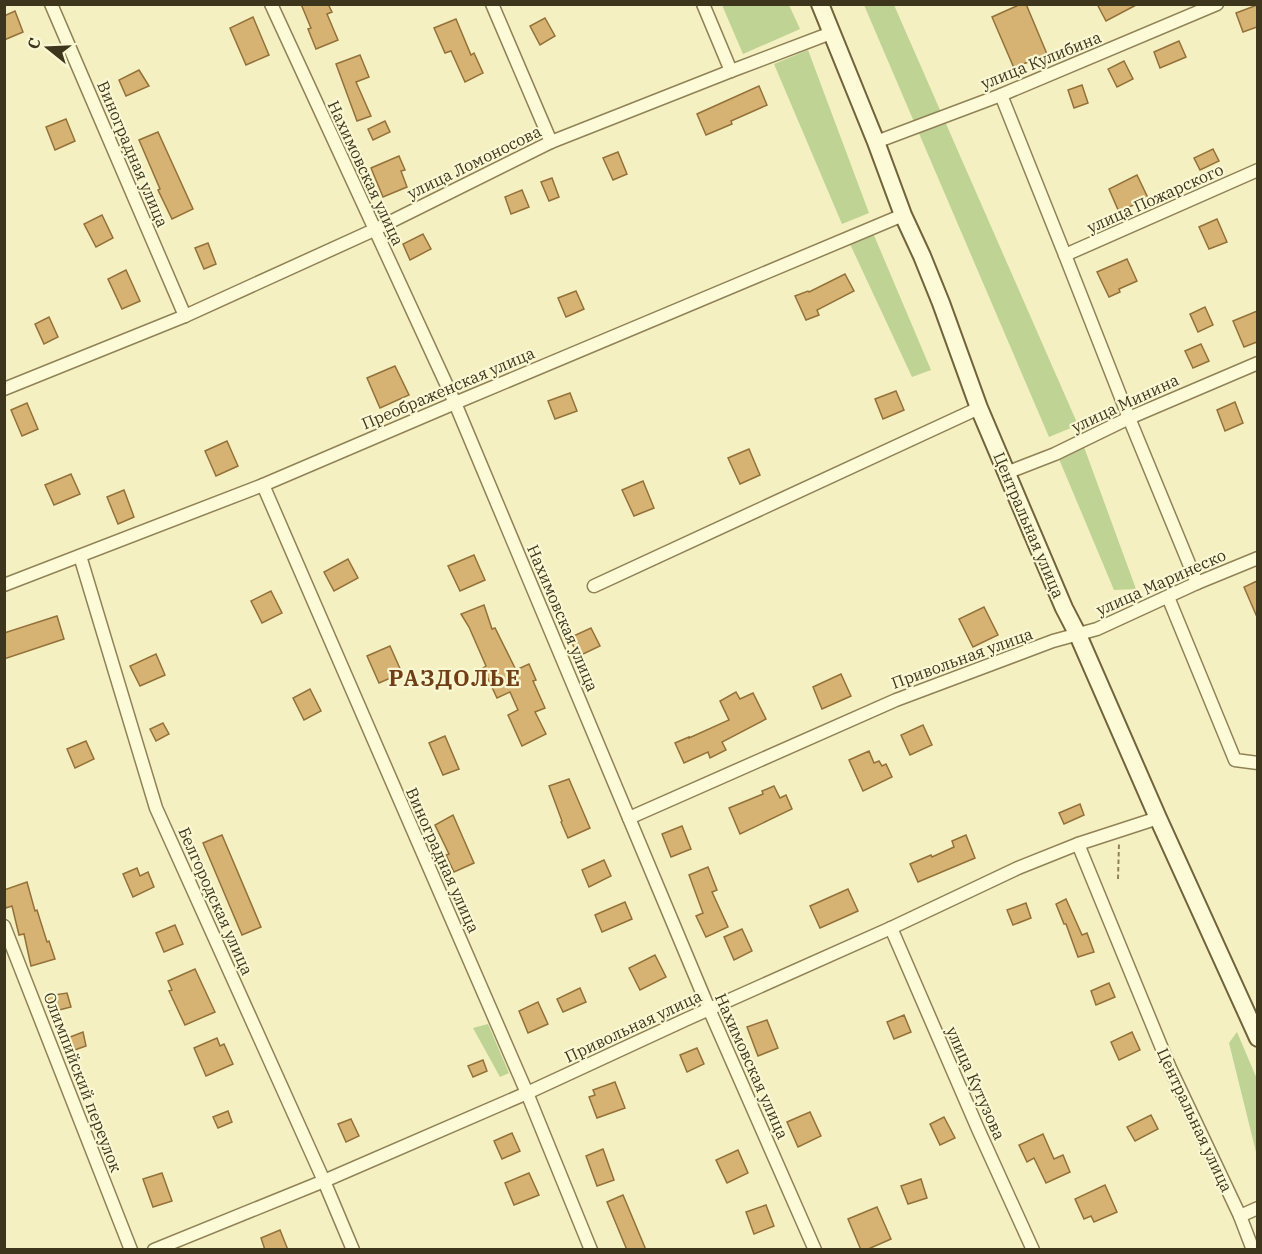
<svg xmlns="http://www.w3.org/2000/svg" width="1262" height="1254" viewBox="0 0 1262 1254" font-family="'IBM Plex Serif',serif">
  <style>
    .green { fill: #bed394 }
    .building { fill: #d6b373; stroke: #937139; stroke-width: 1.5 }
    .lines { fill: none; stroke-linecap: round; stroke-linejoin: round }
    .street-casing { stroke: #908256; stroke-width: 15 }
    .secondary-casing { stroke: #72633a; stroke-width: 20 }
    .path { stroke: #908256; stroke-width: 2; stroke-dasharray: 4.5 3; stroke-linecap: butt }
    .street { stroke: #fdfad7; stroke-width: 12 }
    .secondary { stroke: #fdfad7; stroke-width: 16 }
    .labels { text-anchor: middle; stroke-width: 4.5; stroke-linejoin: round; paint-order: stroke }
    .street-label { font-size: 16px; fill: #3e351d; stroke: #faf7d3 }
    .district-label { font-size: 22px; font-weight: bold; letter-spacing: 1.5px; fill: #713e16; stroke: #faf7d3 }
  </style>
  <rect width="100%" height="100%" fill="#f4f0c2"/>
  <!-- green -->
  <g class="green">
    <path d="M722,5H789L800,29L743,54Z"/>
    <path d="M864,5H894L1078,425L1049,437Z"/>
    <path d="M808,50L869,213L842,224L774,64Z"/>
    <path d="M873,233L931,370L912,377L850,244Z"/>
    <path d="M1084,447L1136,589L1114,590L1059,459Z"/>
    <path d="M488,1024L509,1073L500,1077L473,1028Z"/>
    <path d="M1237,1032L1257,1079V1156L1229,1043Z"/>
  </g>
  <!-- building -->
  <g class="building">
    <path d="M301,4H328L332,12L327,14L338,40L316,49L308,29L311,28Z"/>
    <path d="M1021,4H1026L1047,54L1014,68L992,17Z"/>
    <path d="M1097,4H1138L1106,21Z"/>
    <path d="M1257,5V27L1243,32L1236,13Z"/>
    <path d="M15,11L23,32L4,40V16Z"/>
    <path d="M253,17L269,55L246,65L230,28Z"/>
    <path d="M545,18L555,36L540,45L530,26Z"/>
    <path d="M456,19L471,55L474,53L483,73L465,82L451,51L445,53L434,28Z"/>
    <path d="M1179,41L1186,57L1160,68L1154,52Z"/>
    <path d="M360,55L369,77L356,82L371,116L357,121L336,64Z"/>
    <path d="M1124,61L1133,79L1117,87L1108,69Z"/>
    <path d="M139,70L149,86L126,96L119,80Z"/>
    <path d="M1082,85L1088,103L1074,108L1068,90Z"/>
    <path d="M759,86L767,105L731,121L732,124L706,135L697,114Z"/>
    <path d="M66,119L75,141L55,150L46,127Z"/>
    <path d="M385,121L390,132L373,140L368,129Z"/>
    <path d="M158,132L193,209L172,219L158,190L160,189L139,140Z"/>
    <path d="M1213,149L1219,161L1200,170L1194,158Z"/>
    <path d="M618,152L627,174L613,180L603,158Z"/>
    <path d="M399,156L405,170L401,171L407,187L383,197L371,168Z"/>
    <path d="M1137,175L1148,198L1119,212L1109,189Z"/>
    <path d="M552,178L559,197L549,201L541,182Z"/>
    <path d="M522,190L529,207L511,214L505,197Z"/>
    <path d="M102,215L113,238L96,247L84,224Z"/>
    <path d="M1217,219L1227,242L1209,249L1199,227Z"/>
    <path d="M423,234L431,249L410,260L403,244Z"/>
    <path d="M208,243L216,264L204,269L195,248Z"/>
    <path d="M1127,259L1137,281L1119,289L1120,292L1109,297L1097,272Z"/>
    <path d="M126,270L140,301L122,309L108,279Z"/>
    <path d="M845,274L854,291L817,310L819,315L806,320L795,296L808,291L809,292Z"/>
    <path d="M576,291L584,309L566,317L558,298Z"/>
    <path d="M1205,307L1213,325L1198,332L1190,314Z"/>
    <path d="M1257,311V342L1244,347L1233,321Z"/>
    <path d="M49,317L58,337L44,344L35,324Z"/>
    <path d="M1201,344L1209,361L1193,368L1185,351Z"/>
    <path d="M395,366L409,395L380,408L367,378Z"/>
    <path d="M896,391L904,410L883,419L875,399Z"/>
    <path d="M570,393L577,411L555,419L548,401Z"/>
    <path d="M1235,402L1243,423L1225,431L1217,410Z"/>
    <path d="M27,403L38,429L22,436L11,410Z"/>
    <path d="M227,441L238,466L216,476L205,451Z"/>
    <path d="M749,449L760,475L740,484L728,458Z"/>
    <path d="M71,474L80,494L54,505L45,485Z"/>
    <path d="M643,481L654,508L634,516L622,490Z"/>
    <path d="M124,490L134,517L118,524L107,497Z"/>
    <path d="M474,555L485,580L460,591L448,566Z"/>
    <path d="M348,559L358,578L334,591L324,572Z"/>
    <path d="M1257,581V617L1244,587Z"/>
    <path d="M271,591L282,613L262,623L251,601Z"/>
    <path d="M484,605L492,629L495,628L516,670L529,664L536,680L533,681L545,708L535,712L546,734L522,746L508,715L518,710L510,692L497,698L483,668L486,666L469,627L461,614Z"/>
    <path d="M984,607L998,635L973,647L959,619Z"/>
    <path d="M57,616L64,639L4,659V633Z"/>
    <path d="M591,628L600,646L579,656L569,638Z"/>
    <path d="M390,646L402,673L379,683L367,656Z"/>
    <path d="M156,654L165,675L140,686L130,666Z"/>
    <path d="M841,674L851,696L822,709L813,687Z"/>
    <path d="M310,689L321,711L304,720L293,698Z"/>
    <path d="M736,692L740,699L753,693L766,719L722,742L726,750L710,758L708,752L684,763L675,743L689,737V738L729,720L720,701Z"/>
    <path d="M163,723L169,734L156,741L150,729Z"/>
    <path d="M923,725L932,745L910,755L901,735Z"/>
    <path d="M445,736L459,769L443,775L429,743Z"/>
    <path d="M86,741L94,759L75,768L67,749Z"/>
    <path d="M869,751L874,763L879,761L882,766L886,764L892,777L863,791L849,760Z"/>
    <path d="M569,779L590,828L568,838L561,822L562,821L549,786Z"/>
    <path d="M774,786L780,798L786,795L792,809L740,834L729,808L763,794L762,791Z"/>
    <path d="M1080,804L1084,815L1064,824L1059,813Z"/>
    <path d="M453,815L474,863L454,872L446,855L449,854L435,825Z"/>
    <path d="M682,826L691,849L671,857L662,834Z"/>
    <path d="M222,835L261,927L242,935L203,843Z"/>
    <path d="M966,835L975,858L918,882L910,864L931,855L932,857L954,847L952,841Z"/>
    <path d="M604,860L611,876L589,887L582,870Z"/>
    <path d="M708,867L717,890L712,892L728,927L706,937L696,916L703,913L689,875Z"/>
    <path d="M137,868L140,876L148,872L154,887L133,897L123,874Z"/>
    <path d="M27,882L35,911L37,910L47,942L49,941L55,959L31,966L24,934L19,935L12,906L6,908L4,901V890Z"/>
    <path d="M848,889L858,911L820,928L810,906Z"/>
    <path d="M1066,899L1082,935L1087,933L1094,952L1078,957L1066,924H1064L1056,904Z"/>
    <path d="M625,902L632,919L602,932L595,915Z"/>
    <path d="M1026,903L1031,918L1013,925L1007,910Z"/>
    <path d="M175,925L183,944L164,952L156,933Z"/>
    <path d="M742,929L752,951L734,960L724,937Z"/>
    <path d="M655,955L666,977L640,990L629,968Z"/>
    <path d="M195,969L215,1012L185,1025L169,991L172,990L168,981Z"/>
    <path d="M1109,983L1115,997L1096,1005L1091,991Z"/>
    <path d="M580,988L586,1002L563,1012L557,999Z"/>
    <path d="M67,993L71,1007L51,1012L47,996Z"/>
    <path d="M538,1002L548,1024L528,1033L519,1011Z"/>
    <path d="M904,1015L911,1032L894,1039L887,1022Z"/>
    <path d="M767,1020L778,1048L758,1056L747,1027Z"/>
    <path d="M83,1032L86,1046L69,1052L65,1039Z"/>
    <path d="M1132,1032L1140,1050L1119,1060L1111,1042Z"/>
    <path d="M217,1038L220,1046L224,1044L233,1064L206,1076L194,1048Z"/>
    <path d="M697,1048L704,1064L687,1072L680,1055Z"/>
    <path d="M483,1060L487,1071L473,1077L468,1066Z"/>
    <path d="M615,1082L625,1108L597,1118L589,1097L595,1095L593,1090Z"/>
    <path d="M228,1111L232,1122L218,1128L213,1117Z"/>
    <path d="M810,1112L821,1136L798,1147L787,1122Z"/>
    <path d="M1151,1115L1158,1129L1135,1141L1127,1127Z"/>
    <path d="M944,1117L955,1138L940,1145L930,1124Z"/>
    <path d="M351,1119L359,1136L346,1142L338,1124Z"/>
    <path d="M512,1133L520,1151L502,1159L494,1141Z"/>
    <path d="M1043,1134L1054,1159L1063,1155L1070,1172L1046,1183L1034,1158L1027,1162L1019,1145Z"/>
    <path d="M603,1149L614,1180L597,1186L586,1156Z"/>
    <path d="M738,1150L748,1173L727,1183L716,1160Z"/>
    <path d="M162,1173L172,1201L153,1207L143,1179Z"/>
    <path d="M529,1173L539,1195L514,1205L505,1183Z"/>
    <path d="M921,1179L927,1198L908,1204L901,1186Z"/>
    <path d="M1105,1185L1117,1212L1094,1222L1091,1216L1084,1219L1075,1199Z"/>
    <path d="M623,1195L646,1250H627L607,1202Z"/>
    <path d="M766,1205L774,1226L754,1234L746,1212Z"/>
    <path d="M877,1207L891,1239L866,1250H861L848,1219Z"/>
    <path d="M280,1230L288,1250H265L261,1238Z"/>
  </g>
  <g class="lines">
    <defs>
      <g id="street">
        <path d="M51,4L185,316"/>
        <path d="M271,4L455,403L709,1009L815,1250"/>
        <path d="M492,4L551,142"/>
        <path d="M703,4L731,71"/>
        <path d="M1001,95L1065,255L1129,418L1197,583"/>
        <path d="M876,142L1001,95L1217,4"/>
        <path d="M1065,255L1258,170"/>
        <path d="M4,389L185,316L374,230L551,142L731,71L831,33"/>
        <path d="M1006,473L1055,454L1129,418L1258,363"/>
        <path d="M263,485L527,1093L591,1250"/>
        <path d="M80,556L156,808L324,1181L353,1250"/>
        <path d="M4,585L263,485L455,403L903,215"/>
        <path d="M594,586L979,408"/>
        <path d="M1168,597L1235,760L1258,763"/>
        <path d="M629,818L896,700L1053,641L1097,629L1197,583L1258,558"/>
        <path d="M1078,844L1170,1068L1240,1216L1253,1250"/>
        <path d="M4,926L131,1250"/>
        <path d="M891,928L978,1129L1033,1250"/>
        <path d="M1240,1216L1258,1208"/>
        <path d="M154,1250L324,1181L527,1093L687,1019L891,928L1018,868L1078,844L1158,818"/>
      </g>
      <path id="secondary" d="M820,4L876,142L903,215L922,256L941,303L979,408L1064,608L1078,635L1158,818L1258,1038"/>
    </defs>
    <!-- street casing -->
    <use href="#street" class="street-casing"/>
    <!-- secondary casing -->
    <use href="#secondary" class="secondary-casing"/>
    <!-- path -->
    <path class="path" d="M1118,879L1119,843"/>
    <!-- street -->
    <use href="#street" class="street"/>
    <!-- secondary -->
    <use href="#secondary" class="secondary"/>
  </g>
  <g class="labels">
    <!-- street labels -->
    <g class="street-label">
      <text transform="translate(1041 60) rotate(-22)" y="6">улица Кулибина</text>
      <text transform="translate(133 154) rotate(67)" y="6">Виноградная улица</text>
      <text transform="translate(474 162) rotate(-26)" y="6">улица Ломоносова</text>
      <text transform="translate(366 173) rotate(65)" y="6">Нахимовская улица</text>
      <text transform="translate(1155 198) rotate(-24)" y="6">улица Пожарского</text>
      <text transform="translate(448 388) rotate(-23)" y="6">Преображенская улица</text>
      <text transform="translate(1125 403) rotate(-25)" y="6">улица Минина</text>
      <text transform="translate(1029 525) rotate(67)" y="6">Центральная улица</text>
      <text transform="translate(1161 582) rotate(-24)" y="6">улица Маринеско</text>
      <text transform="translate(563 618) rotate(67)" y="6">Нахимовская улица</text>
      <text transform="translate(962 658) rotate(-20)" y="6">Привольная улица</text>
      <text transform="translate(443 860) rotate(66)" y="6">Виноградная улица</text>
      <text transform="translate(216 901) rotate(66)" y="6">Белгородская улица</text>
      <text transform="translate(633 1026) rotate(-25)" y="6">Привольная улица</text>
      <text transform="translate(752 1066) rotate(66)" y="6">Нахимовская улица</text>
      <text transform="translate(83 1082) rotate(69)" y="6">Олимпийский переулок</text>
      <text transform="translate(976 1083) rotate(66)" y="6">улица Кутузова</text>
      <text transform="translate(1195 1120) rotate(65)" y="6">Центральная улица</text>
    </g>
    <!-- district labels -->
    <g class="district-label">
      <text x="455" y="686">РАЗДОЛЬЕ</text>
    </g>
  </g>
  <!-- border -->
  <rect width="1262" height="1254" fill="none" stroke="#3e351d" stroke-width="12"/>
  <!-- north arrow -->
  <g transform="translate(48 48) rotate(288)" stroke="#faf7d3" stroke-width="4.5" paint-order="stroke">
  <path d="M0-4.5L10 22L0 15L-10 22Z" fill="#3e351d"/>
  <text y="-9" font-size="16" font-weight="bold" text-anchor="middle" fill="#3e351d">С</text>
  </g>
</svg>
